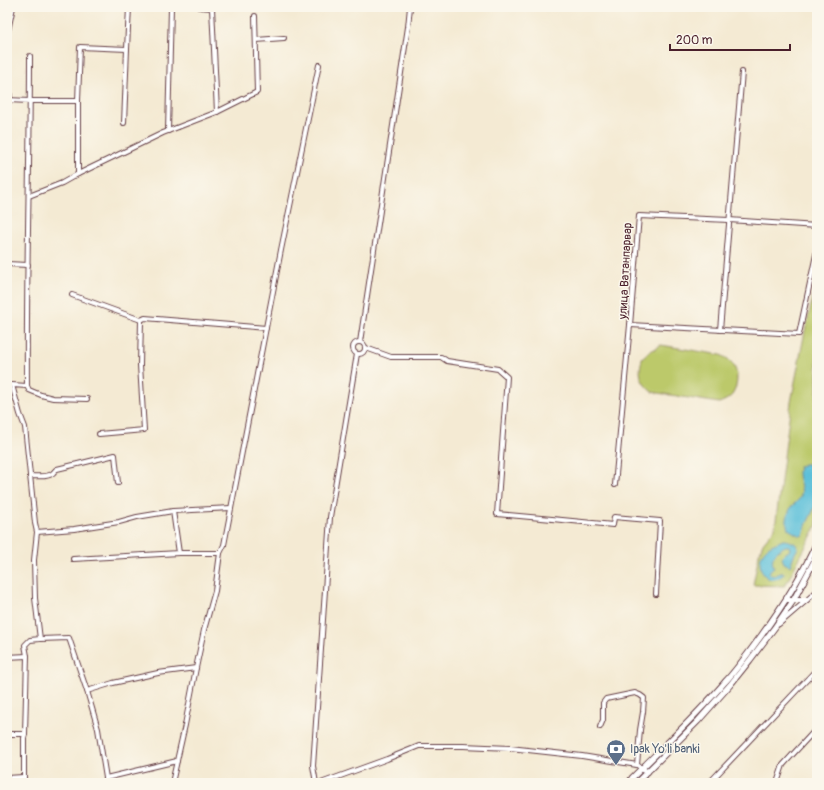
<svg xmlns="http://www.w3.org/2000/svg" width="824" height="790" viewBox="0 0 824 790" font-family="Pangolin,sans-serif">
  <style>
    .green { fill: #bcc96b; stroke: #83744b }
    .water { fill: #5bc0d9; stroke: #527082 }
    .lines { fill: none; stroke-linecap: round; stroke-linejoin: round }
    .minor-casing { stroke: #643d44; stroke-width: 6 }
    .major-casing { stroke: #643d44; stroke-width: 7 }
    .minor { stroke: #fff; stroke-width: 4 }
    .major { stroke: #fff; stroke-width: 5 }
    .labels { text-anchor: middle; stroke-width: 3; stroke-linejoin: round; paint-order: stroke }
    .street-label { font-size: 12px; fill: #4a1f2b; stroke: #fbf7ec }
    .service-label { font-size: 12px; fill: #4e5e75; stroke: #fbf7ec; text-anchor: start }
  </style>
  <rect width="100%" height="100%" fill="#fbf7ec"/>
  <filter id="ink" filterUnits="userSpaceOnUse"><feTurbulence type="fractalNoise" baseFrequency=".025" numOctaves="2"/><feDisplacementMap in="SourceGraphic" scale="8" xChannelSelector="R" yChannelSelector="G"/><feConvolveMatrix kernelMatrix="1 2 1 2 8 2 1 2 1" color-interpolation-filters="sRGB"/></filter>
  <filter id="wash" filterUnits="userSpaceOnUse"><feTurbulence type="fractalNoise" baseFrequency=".012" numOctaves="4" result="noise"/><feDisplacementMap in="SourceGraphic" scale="16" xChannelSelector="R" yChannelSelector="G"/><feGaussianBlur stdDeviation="0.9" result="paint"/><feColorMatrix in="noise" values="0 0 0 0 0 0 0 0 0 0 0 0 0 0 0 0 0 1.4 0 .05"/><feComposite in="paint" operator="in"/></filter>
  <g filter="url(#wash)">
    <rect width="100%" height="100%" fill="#f4ead3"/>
    <!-- green -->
    <g class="green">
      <path d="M817,280V525L785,586L753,585L759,554L763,543L775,528L791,402L805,331Z"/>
      <path d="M661,345L721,355C724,357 727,358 729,360C739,368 739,385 732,395C729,399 724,401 719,403L652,392C643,385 638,376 641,364C641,364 642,359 642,358C646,353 655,349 661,345Z"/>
    </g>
    <!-- water -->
    <g class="water">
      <path d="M804,464H817V503L807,523L803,535L800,536L788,529C785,522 788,510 793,505C796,502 800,500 801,495C804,486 795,478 799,467Z"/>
      <path d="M783,540C789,540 797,543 798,548L794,555L790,566L784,563L782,558L783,555L789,551L790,549L789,546H785C777,551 769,557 774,567C771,569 769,571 769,574L774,576L783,572L784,573V574C767,590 753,566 764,551C768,545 777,543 783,540Z"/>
    </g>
  </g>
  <g filter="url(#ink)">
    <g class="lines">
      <defs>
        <g id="minor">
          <path d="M200,7L212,8L217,112"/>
          <path d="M7,35L13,7"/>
          <path d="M256,40L284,38"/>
          <path d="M127,49L129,7"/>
          <path d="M30,56C30,166 26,276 27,386L12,385L20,414L25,427L35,523L37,532L74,529L119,522L137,517L173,511L179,553"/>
          <path d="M7,59L10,100"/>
          <path d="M7,100L30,101H78V174L62,183L29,196"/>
          <path d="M78,101L80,47L127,49L124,123"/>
          <path d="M168,131L171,7"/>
          <path d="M78,174L163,133L217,112L257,92L255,16"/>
          <path d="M817,226L729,220L639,216L630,325L799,334L817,250"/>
          <path d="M7,264L28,265"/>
          <path d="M72,295L141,320L145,318L266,328"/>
          <path d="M720,330L742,72"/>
          <circle cx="359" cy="348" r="6"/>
          <path d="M360,342L408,27L410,7"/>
          <path d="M366,348L391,357H441L447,361L498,369L507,377L497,514L552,519L613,525L614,517L660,521L656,594"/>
          <path d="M27,386L29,390L41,395L53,398L87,399"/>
          <path d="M99,434L144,430L140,365L141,320"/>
          <path d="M30,476C36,476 48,478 53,473C54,472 55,470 57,469L115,455L118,483"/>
          <path d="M615,485L630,325"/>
          <path d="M173,511L231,508"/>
          <path d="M220,553L224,545L281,250L319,65"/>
          <path d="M73,559L179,553H220L215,591L204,630L196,668L185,725L172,783"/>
          <path d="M786,600H807L817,591"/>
          <path d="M779,624L807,600"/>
          <path d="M40,639L69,638L87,691L113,683L158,673L196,668"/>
          <path d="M7,657L27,656"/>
          <path d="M87,691L98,729L106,778"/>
          <path d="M600,727L603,720V703L606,699L630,694L635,693L640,695L644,698L643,712L640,730L637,765"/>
          <path d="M7,734H25"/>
          <path d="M7,778L23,777"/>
          <path d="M24,783V738L25,734L27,656L25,645L30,640L40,639L35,598L34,560L37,532"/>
          <path d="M106,783V778L177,761"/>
          <path d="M316,783L313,766L330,517L357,354"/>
          <path d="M321,783L387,759L419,746H463L510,748L582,756L637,765L648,772"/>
          <path d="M709,783L817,669"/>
          <path d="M777,783L783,765L817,728"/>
        </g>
        <g id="major">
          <path d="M629,783L632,778C663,747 696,716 725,682C738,668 749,652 761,636C782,607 802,576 817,542"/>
          <path d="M636,783L698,721L730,685L750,660L775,627L793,601L817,556"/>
        </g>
      </defs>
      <!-- minor casing -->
      <use href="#minor" class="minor-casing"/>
      <!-- major casing -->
      <use href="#major" class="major-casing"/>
      <!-- minor -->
      <use href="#minor" class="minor"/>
      <!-- major -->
      <use href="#major" class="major"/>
    </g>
  </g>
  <!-- icons -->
  <defs>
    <symbol id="bank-pin" viewBox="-11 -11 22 30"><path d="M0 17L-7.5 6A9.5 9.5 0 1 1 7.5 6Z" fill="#5c6f8a" stroke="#fbf7ec"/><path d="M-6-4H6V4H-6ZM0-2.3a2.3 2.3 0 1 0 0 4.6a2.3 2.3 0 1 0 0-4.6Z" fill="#fff"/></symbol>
  </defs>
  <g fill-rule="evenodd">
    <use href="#bank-pin" x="605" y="738" width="22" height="30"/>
  </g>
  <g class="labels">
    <!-- street labels -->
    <g class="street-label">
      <text transform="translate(625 271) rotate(-87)" y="4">улица Ватанпарвар</text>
    </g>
    <!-- service labels -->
    <g class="service-label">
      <text x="630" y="753">Ipak Yo'li banki</text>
    </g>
  </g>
  <!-- margin -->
  <rect width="824" height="790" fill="none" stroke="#fbf7ec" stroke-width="24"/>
  <!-- scale -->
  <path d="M670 44v6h120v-6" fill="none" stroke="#4a1f2b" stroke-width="2"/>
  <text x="676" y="44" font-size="12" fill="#4a1f2b" stroke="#fbf7ec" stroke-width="3" paint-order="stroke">200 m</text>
</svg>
